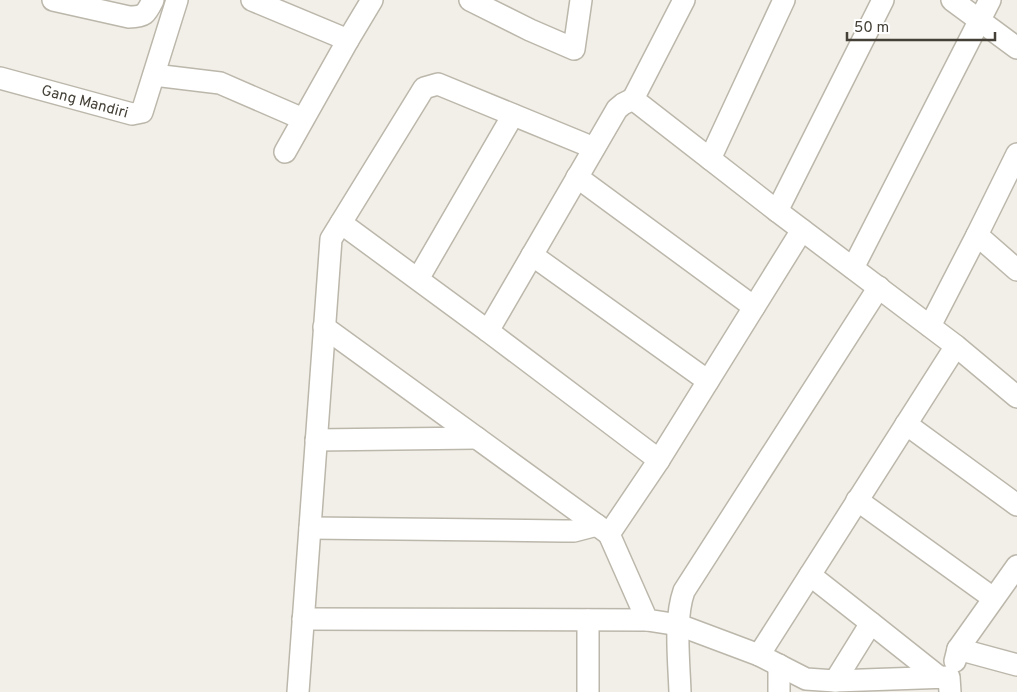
<svg xmlns="http://www.w3.org/2000/svg" width="1017" height="692" viewBox="0 0 1017 692" font-family="Overpass,sans-serif">
  <style>
    .lines { fill: none; stroke-linecap: round; stroke-linejoin: round }
    .street-casing { stroke: #bcb7ab; stroke-width: 24 }
    .street { stroke: #fff; stroke-width: 21 }
    .labels { text-anchor: middle; stroke-width: 4; stroke-linejoin: round; paint-order: stroke }
    .street-label { font-size: 15px; fill: #444037; stroke: #fff }
  </style>
  <rect width="100%" height="100%" fill="#f2efe8"/>
  <g class="lines">
    <defs>
      <g id="street">
        <path d="M53,0L129,17C145,17 146,14 153,0"/>
        <path d="M252,0L348,40L285,152"/>
        <path d="M470,0L530,30L574,49L581,0"/>
        <path d="M684,0L633,99L777,211L956,346L1017,397"/>
        <path d="M952,0L1017,48"/>
        <path d="M348,40L372,0"/>
        <path d="M154,75L220,83L303,119"/>
        <path id="s1" d="M0,78L132,114L142,112L177,0"/>
        <path d="M633,99L623,104L617,109L488,331L659,460L802,230"/>
        <path d="M710,159L784,0"/>
        <path d="M577,177L754,307"/>
        <path d="M777,211L883,0"/>
        <path d="M341,223L488,331"/>
        <path d="M977,235L1017,154"/>
        <path d="M532,255L708,381"/>
        <path d="M853,268L990,0"/>
        <path d="M418,279L513,115"/>
        <path d="M930,326L977,235L1017,270"/>
        <path d="M324,327L609,534"/>
        <path d="M906,424L1017,505"/>
        <path d="M316,440L477,438"/>
        <path d="M659,460L609,534L647,620L679,625L759,655L956,346"/>
        <path d="M857,500L993,598"/>
        <path d="M310,528L563,531H574L597,525"/>
        <path d="M303,619L647,620"/>
        <path d="M588,620V692"/>
        <path d="M871,623L939,677"/>
        <path d="M958,649L1017,566"/>
        <path d="M759,655L806,679L835,681L871,623L810,575"/>
        <path d="M955,661L958,649L1017,665"/>
        <path d="M779,665V692"/>
        <path d="M835,681L949,677L950,692"/>
        <path d="M298,692L331,239L424,88L438,84L594,148"/>
        <path d="M680,692C679,661 674,619 684,591L879,287"/>
      </g>
    </defs>
    <!-- street casing -->
    <use href="#street" class="street-casing"/>
    <!-- street -->
    <use href="#street" class="street"/>
  </g>
  <g class="labels">
    <!-- street labels -->
    <g class="street-label">
      <text dy="5" stroke="none"><textPath href="#s1" startOffset="88">Gang Mandiri</textPath></text>
    </g>
  </g>
  <!-- scale -->
  <path d="M847 32v8h148v-8" fill="none" stroke="#444037" stroke-width="2.5"/>
  <text x="854" y="32" font-size="15" fill="#444037" stroke="#ffffff" stroke-width="4" paint-order="stroke">50 m</text>
</svg>
